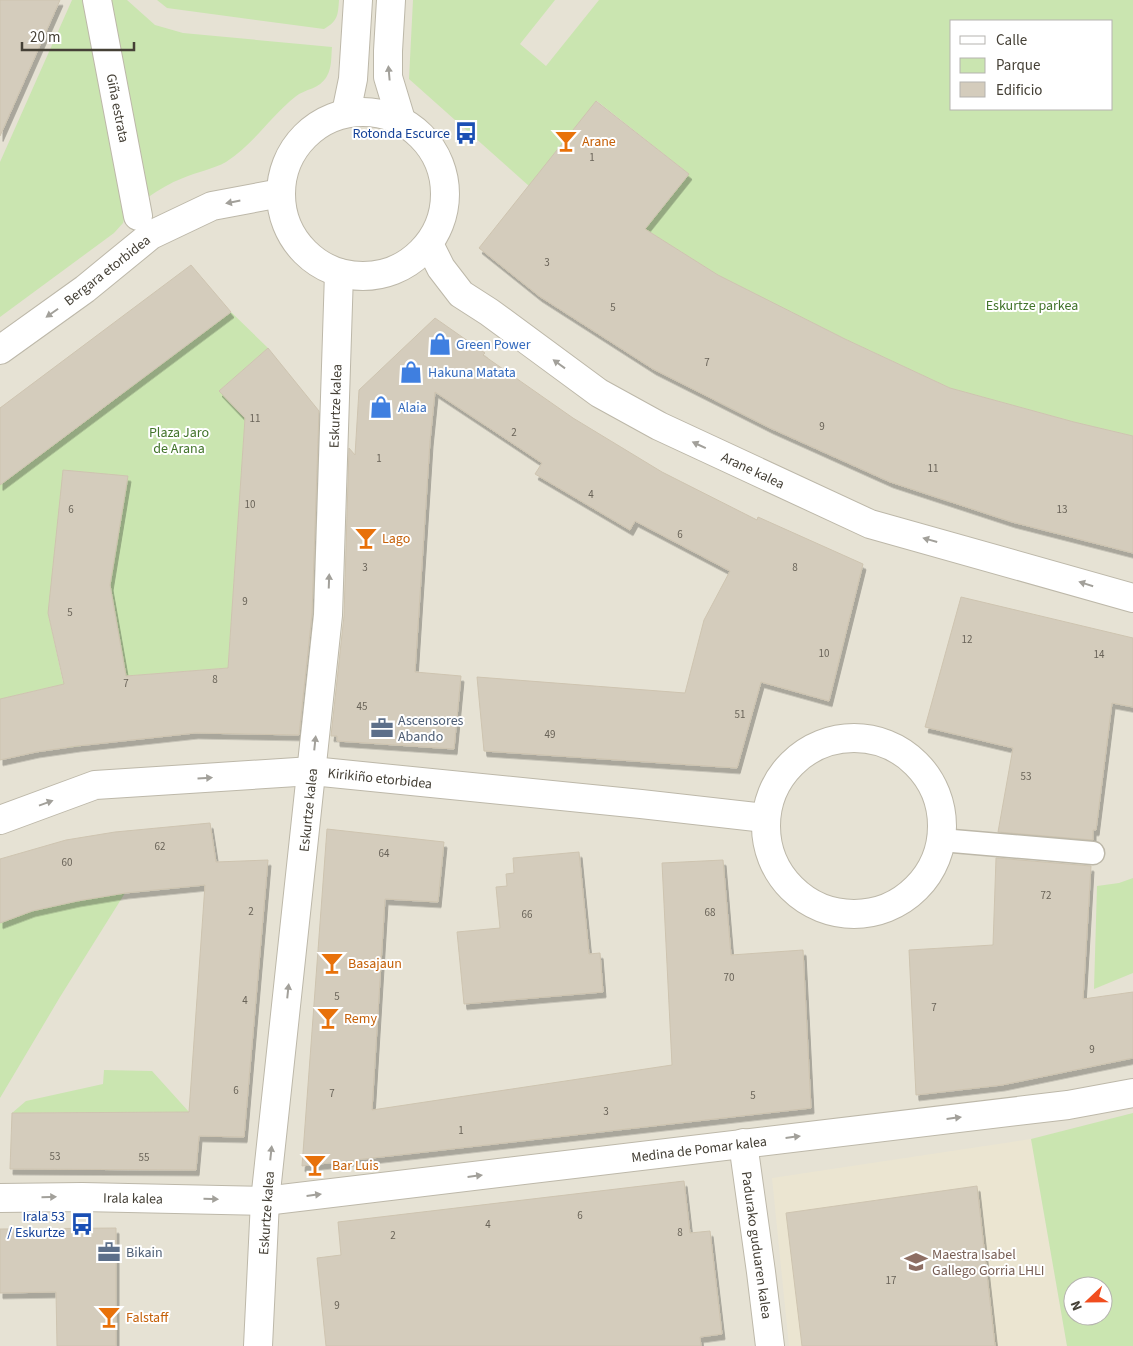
<svg xmlns="http://www.w3.org/2000/svg" width="1133" height="1346" viewBox="0 0 1133 1346" font-family="'Source Sans 3',sans-serif">
  <style>
    .residential { fill: #e6e2d4; fill-rule: evenodd }
    .education { fill: #ebe5d1 }
    .green { fill: #cae5b0; fill-rule: evenodd }
    .building { fill: #d4ccbc; stroke: #cec4b0; filter: url(#shadow) }
    .lines { fill: none; stroke-linecap: round; stroke-linejoin: round }
    .service-casing { stroke: #bdb8a9; stroke-width: 25 }
    .pedestrian-casing { stroke: #bdb8a9; stroke-width: 30 }
    .minor-casing { stroke: #bdb8a9; stroke-width: 30 }
    .service { stroke: #fff; stroke-width: 22 }
    .pedestrian { stroke: #fff; stroke-width: 28 }
    .minor { stroke: #fff; stroke-width: 28 }
    .oneway { fill: #a2a09a }
    .labels { text-anchor: middle; stroke-width: 4; stroke-linejoin: round; paint-order: stroke }
    .number-label { font-size: 11px; fill: #696358 }
    .street-label { font-size: 14px; fill: #454036; stroke: #fff }
    .transit-label { font-size: 14px; fill: #164399; stroke: #fff; text-anchor: end }
    .food-label { font-size: 14px; fill: #c56008; stroke: #fff; text-anchor: start }
    .park-label { font-size: 14px; fill: #42742b; stroke: #fff }
    .shop-label { font-size: 14px; fill: #366cbe; stroke: #fff; text-anchor: start }
    .service-label { font-size: 14px; fill: #4e5e75; stroke: #fff; text-anchor: start }
    .education-label { font-size: 14px; fill: #785e54; stroke: #fff; text-anchor: start }
  </style>
  <defs>
    <filter id="shadow"><feDropShadow dx="3" dy="5.5" stdDeviation="0" flood-color="#0004"/></filter>
  </defs>
  <rect width="100%" height="100%" fill="#f2f0e6"/>
  <!-- residential -->
  <path class="residential" d="M0,0H1133V1346H0ZM952,21H1112V109H952ZM1073,1286H1103V1316H1073Z"/>
  <!-- education -->
  <path class="education" d="M1031,1139L1067,1346H789L772,1178Z"/>
  <!-- green -->
  <g class="green">
    <path d="M72,0H88L127,207L123,223L114,233L0,317V162Z"/>
    <path d="M108,0H127L155,25L183,33L332,47C331,57 332,67 327,76C319,90 306,88 295,97C271,116 253,145 226,162C214,169 196,172 183,178C170,183 158,190 147,198Z"/>
    <path d="M157,0H339C338,15 338,21 324,29L167,8Z"/>
    <path d="M413,0H555L520,44L546,66L599,0H1133V436L1074,422L950,388L845,339L718,275L645,229L689,174L597,101L529,186L409,79ZM952,21H1112V109H952Z"/>
    <path d="M231,312L268,348L219,391L245,418L228,668L126,676L110,585L48,613L63,682L76,680L86,745L67,748L55,686L0,699V485Z"/>
    <path d="M1133,878V973L1094,989L1097,886L1119,883Z"/>
    <path d="M125,893L60,997L0,1098V923L32,911L77,901Z"/>
    <path d="M104,1070L152,1071L189,1112L12,1113L26,1101L103,1084Z"/>
    <path d="M1133,1113V1346H1067L1031,1139ZM1073,1286H1103V1316H1073Z"/>
  </g>
  <!-- building -->
  <g class="building">
    <path d="M0,0H60L0,136Z"/>
    <path d="M596,101L689,174L645,229L718,275L845,339L950,388L1074,422L1133,436V553L1012,522L890,482L770,428L653,369L539,296L479,248Z"/>
    <path d="M191,265L231,312L0,485V408Z"/>
    <path d="M435,318L485,353L483,355L573,418L662,472L757,520L758,517L863,564L829,701L761,682L737,768L484,751L477,677L685,693L704,620L730,571L635,521L630,530L535,474L542,463L435,392L430,441L415,672L461,676L454,749L337,741V736H331L344,616L349,448L355,455L359,390Z"/>
    <path d="M268,348L319,411L312,614L299,735L195,733L77,746L36,752L0,760V699L64,684L48,613L63,470L128,476L110,585L126,676L228,668L245,418L219,391Z"/>
    <path d="M961,597L1133,638V707L1112,703L1096,830H1093V840L998,832L1013,748L925,727Z"/>
    <path d="M210,823L216,862L268,860L244,1137L199,1136L196,1170L10,1169L12,1113L189,1112L205,885L125,893L77,901L32,911L0,923V859L66,840L115,832Z"/>
    <path d="M327,829L444,842L438,902L385,899L372,1110L672,1065L662,863L723,860L731,955L803,950L811,1108L302,1166Z"/>
    <path d="M579,852L589,954L600,953L603,992L464,1004L457,932L500,928L496,887L507,886L506,874L514,873L513,858Z"/>
    <path d="M996,858L1091,866L1083,999L1133,992V1058L1002,1085L916,1095L909,950L993,945Z"/>
    <path d="M684,1181L690,1233L710,1231L722,1334L700,1337L701,1346H326L317,1258L341,1255L338,1222Z"/>
    <path d="M977,1186L995,1346H802L786,1213Z"/>
    <path d="M116,1228V1346H57L56,1292L0,1293V1229Z"/>
  </g>
  <g class="lines">
    <defs>
      <path id="service" d="M941,840L1093,853"/>
      <path id="pedestrian" d="M97,0L138,216"/>
      <g id="minor">
        <path d="M391,0L388,51V77L401,120"/>
        <circle cx="363" cy="194" r="82"/>
        <path d="M346,113L353,79L358,0"/>
        <path d="M429,244L441,268L461,294L489,312L599,393L659,426L870,524L1133,598"/>
        <path d="M0,350L85,289L151,235L212,206L281,193"/>
        <circle cx="854" cy="826" r="88"/>
        <path d="M0,820L95,785L312,771L641,804L765,818"/>
        <path d="M743,1143L761,1272L770,1346"/>
        <path d="M0,1198L82,1197L265,1201L1068,1105L1133,1093"/>
        <path d="M258,1346L265,1201L328,615L339,273"/>
      </g>
    </defs>
    <!-- service casing -->
    <use href="#service" class="service-casing"/>
    <!-- pedestrian casing -->
    <use href="#pedestrian" class="pedestrian-casing"/>
    <!-- minor casing -->
    <use href="#minor" class="minor-casing"/>
    <!-- service -->
    <use href="#service" class="service"/>
    <!-- pedestrian -->
    <use href="#pedestrian" class="pedestrian"/>
    <!-- minor -->
    <use href="#minor" class="minor"/>
  </g>
  <!-- one-way arrows -->
  <defs><path id="oneway-solid" d="M-6-.8H1V-3.2L6.5 0L1 3.2V.8H-6Z" transform="scale(1.25)"/></defs>
  <g class="oneway">
    <use href="#oneway-solid" transform="translate(389 73) rotate(-95)"/>
    <use href="#oneway-solid" transform="translate(233 202) rotate(169)"/>
    <use href="#oneway-solid" transform="translate(52 313) rotate(145)"/>
    <use href="#oneway-solid" transform="translate(559 364) rotate(-144)"/>
    <use href="#oneway-solid" transform="translate(699 445) rotate(-155)"/>
    <use href="#oneway-solid" transform="translate(930 540) rotate(-164)"/>
    <use href="#oneway-solid" transform="translate(329 581) rotate(-88)"/>
    <use href="#oneway-solid" transform="translate(1086 584) rotate(-163)"/>
    <use href="#oneway-solid" transform="translate(315 743) rotate(-84)"/>
    <use href="#oneway-solid" transform="translate(205 778) rotate(-4)"/>
    <use href="#oneway-solid" transform="translate(46 803) rotate(-20)"/>
    <use href="#oneway-solid" transform="translate(288 991) rotate(-84)"/>
    <use href="#oneway-solid" transform="translate(954 1118) rotate(-7)"/>
    <use href="#oneway-solid" transform="translate(793 1137) rotate(-7)"/>
    <use href="#oneway-solid" transform="translate(271 1153) rotate(-84)"/>
    <use href="#oneway-solid" transform="translate(475 1176) rotate(-7)"/>
    <use href="#oneway-solid" transform="translate(314 1195) rotate(-7)"/>
    <use href="#oneway-solid" transform="translate(49 1197) rotate(-1)"/>
    <use href="#oneway-solid" transform="translate(211 1199) rotate(1)"/>
  </g>
  <!-- icons -->
  <defs>
    <symbol id="bus-bare" viewBox="-9 -9 18 18"><path d="M-5-6H5V4H4V6H2V4H-2V6H-4V4H-5ZM-3.5-4V0h7V-4ZM-3.5 1.2v1.5H-2V1.2ZM2 1.2v1.5H3.5V1.2Z" fill="#1a4fb4" stroke="#fff" stroke-width="2.5" paint-order="stroke"/></symbol>
    <symbol id="bar-bare" viewBox="-9 -9 18 18"><path d="M-6-5H6L.8 .8V4.5H3.5V6h-7V4.5H-.8V.8Z" fill="#e8710a" stroke="#fff" stroke-width="2.5" paint-order="stroke"/></symbol>
    <symbol id="shop-bare" viewBox="-9 -9 18 18"><path d="M-5-2.5h2.3a2.7 3.5 0 0 1 5.4 0H5L5.5 6h-11ZM-1.5-2.5h3a1.5 2.3 0 0 0-3 0Z" fill="#3f7fe0" stroke="#fff" stroke-width="2.5" paint-order="stroke"/></symbol>
    <symbol id="office-bare" viewBox="-9 -9 18 18"><path d="M-6-3h4V-5.5h4V-3h4V5H-6ZM-1-4.5V-3h2v-1.5ZM-6 0V1H6V0Z" fill="#5c6f8a" stroke="#fff" stroke-width="2.5" paint-order="stroke"/></symbol>
    <symbol id="school-bare" viewBox="-9 -9 18 18"><path d="M0-5L7-2L0 1L-7-2ZM-4 1L0 2.5L4 1V4Q0 6-4 4Z" fill="#8d6e63" stroke="#fff" stroke-width="2.5" paint-order="stroke"/></symbol>
  </defs>
  <g fill-rule="evenodd">
    <use href="#bus-bare" x="450" y="117" width="32" height="32"/>
    <use href="#bar-bare" x="550" y="125" width="32" height="32"/>
    <use href="#shop-bare" x="424" y="328" width="32" height="32"/>
    <use href="#shop-bare" x="395" y="356" width="32" height="32"/>
    <use href="#shop-bare" x="365" y="391" width="32" height="32"/>
    <use href="#bar-bare" x="350" y="522" width="32" height="32"/>
    <use href="#office-bare" x="366" y="712" width="32" height="32"/>
    <use href="#bar-bare" x="316" y="947" width="32" height="32"/>
    <use href="#bar-bare" x="312" y="1002" width="32" height="32"/>
    <use href="#bar-bare" x="299" y="1149" width="32" height="32"/>
    <use href="#bus-bare" x="66" y="1208" width="32" height="32"/>
    <use href="#office-bare" x="93" y="1236" width="32" height="32"/>
    <use href="#school-bare" x="900" y="1246" width="32" height="32"/>
    <use href="#bar-bare" x="93" y="1301" width="32" height="32"/>
  </g>
  <g class="labels">
    <!-- number labels -->
    <g class="number-label">
      <text x="592" y="161">1</text>
      <text x="547" y="266">3</text>
      <text x="613" y="311">5</text>
      <text x="707" y="366">7</text>
      <text x="255" y="422">11</text>
      <text x="822" y="430">9</text>
      <text x="514" y="436">2</text>
      <text x="379" y="462">1</text>
      <text x="933" y="472">11</text>
      <text x="591" y="498">4</text>
      <text x="250" y="508">10</text>
      <text x="71" y="513">6</text>
      <text x="1062" y="513">13</text>
      <text x="680" y="538">6</text>
      <text x="365" y="571">3</text>
      <text x="795" y="571">8</text>
      <text x="245" y="605">9</text>
      <text x="70" y="616">5</text>
      <text x="967" y="643">12</text>
      <text x="824" y="657">10</text>
      <text x="1099" y="658">14</text>
      <text x="215" y="683">8</text>
      <text x="126" y="687">7</text>
      <text x="362" y="710">45</text>
      <text x="740" y="718">51</text>
      <text x="550" y="738">49</text>
      <text x="1026" y="780">53</text>
      <text x="160" y="850">62</text>
      <text x="384" y="857">64</text>
      <text x="67" y="866">60</text>
      <text x="1046" y="899">72</text>
      <text x="251" y="915">2</text>
      <text x="710" y="916">68</text>
      <text x="527" y="918">66</text>
      <text x="729" y="981">70</text>
      <text x="337" y="1000">5</text>
      <text x="245" y="1004">4</text>
      <text x="934" y="1011">7</text>
      <text x="1092" y="1053">9</text>
      <text x="236" y="1094">6</text>
      <text x="332" y="1097">7</text>
      <text x="753" y="1099">5</text>
      <text x="606" y="1115">3</text>
      <text x="461" y="1134">1</text>
      <text x="55" y="1160">53</text>
      <text x="144" y="1161">55</text>
      <text x="580" y="1219">6</text>
      <text x="488" y="1228">4</text>
      <text x="680" y="1236">8</text>
      <text x="393" y="1239">2</text>
      <text x="891" y="1284">17</text>
      <text x="337" y="1309">9</text>
    </g>
    <!-- street labels -->
    <g class="street-label">
      <text transform="translate(118 108) rotate(79)" y="5">Giña estrata</text>
      <text transform="translate(107 270) rotate(-38)" y="5">Bergara etorbidea</text>
      <text transform="translate(335 406) rotate(-88)" y="5">Eskurtze kalea</text>
      <text transform="translate(753 470) rotate(25)" y="5">Arane kalea</text>
      <text transform="translate(380 778) rotate(6)" y="5">Kirikiño etorbidea</text>
      <text transform="translate(308 810) rotate(-84)" y="5">Eskurtze kalea</text>
      <text transform="translate(699 1149) rotate(-7)" y="5">Medina de Pomar kalea</text>
      <text transform="translate(133 1198) rotate(1)" y="5">Irala kalea</text>
      <text transform="translate(266 1213) rotate(-86)" y="5">Eskurtze kalea</text>
      <text transform="translate(757 1245) rotate(82)" y="5">Padurako guduaren kalea</text>
    </g>
    <!-- transit labels -->
    <g class="transit-label">
      <text x="450" y="138">Rotonda Escurce</text>
      <text x="65" y="1221">Irala 53<tspan x="65" dy="16">/ Eskurtze</tspan></text>
    </g>
    <!-- food labels -->
    <g class="food-label">
      <text x="582" y="146">Arane</text>
      <text x="382" y="543">Lago</text>
      <text x="348" y="968">Basajaun</text>
      <text x="344" y="1023">Remy</text>
      <text x="332" y="1170">Bar Luis</text>
      <text x="126" y="1322">Falstaff</text>
    </g>
    <!-- park labels -->
    <g class="park-label">
      <text x="1032" y="310">Eskurtze parkea</text>
      <text x="179" y="437">Plaza Jaro<tspan x="179" dy="16">de Arana</tspan></text>
    </g>
    <!-- shop labels -->
    <g class="shop-label">
      <text x="456" y="349">Green Power</text>
      <text x="428" y="377">Hakuna Matata</text>
      <text x="398" y="412">Alaia</text>
    </g>
    <!-- service labels -->
    <g class="service-label">
      <text x="398" y="725">Ascensores<tspan x="398" dy="16">Abando</tspan></text>
      <text x="126" y="1257">Bikain</text>
    </g>
    <!-- education labels -->
    <g class="education-label">
      <text x="932" y="1259">Maestra Isabel<tspan x="932" dy="16">Gallego Gorria LHLI</tspan></text>
    </g>
  </g>
  <!-- legend -->
  <rect x="950" y="20" width="162" height="90" fill="#ffffff" stroke="#b5b3af"/>
  <rect x="960" y="36" width="25" height="8" fill="#ffffff" stroke="#b5b3af"/>
  <text x="996" y="45" font-size="15" fill="#454036">Calle</text>
  <rect x="960" y="58" width="25" height="15" fill="#cae5b0" stroke="#b5b3af"/>
  <text x="996" y="70" font-size="15" fill="#454036">Parque</text>
  <rect x="960" y="82" width="25" height="15" fill="#d4ccbc" stroke="#b5b3af"/>
  <text x="996" y="95" font-size="15" fill="#454036">Edificio</text>
  <!-- north arrow -->
  <g transform="translate(1088 1301) rotate(248)"><circle r="24" fill="#ffffff" stroke="#b5b3af"/>
  <path d="M0-4L9 19L0 12L-9 19Z" fill="#f14d1e"/>
  <text y="-8" font-size="14" font-weight="bold" text-anchor="middle" fill="#454036">N</text>
  </g>
  <!-- scale -->
  <path d="M22 42v8h112v-8" fill="none" stroke="#454036" stroke-width="2.5"/>
  <text x="30" y="42" font-size="15" fill="#454036" stroke="#ffffff" stroke-width="4" paint-order="stroke">20 m</text>
</svg>
